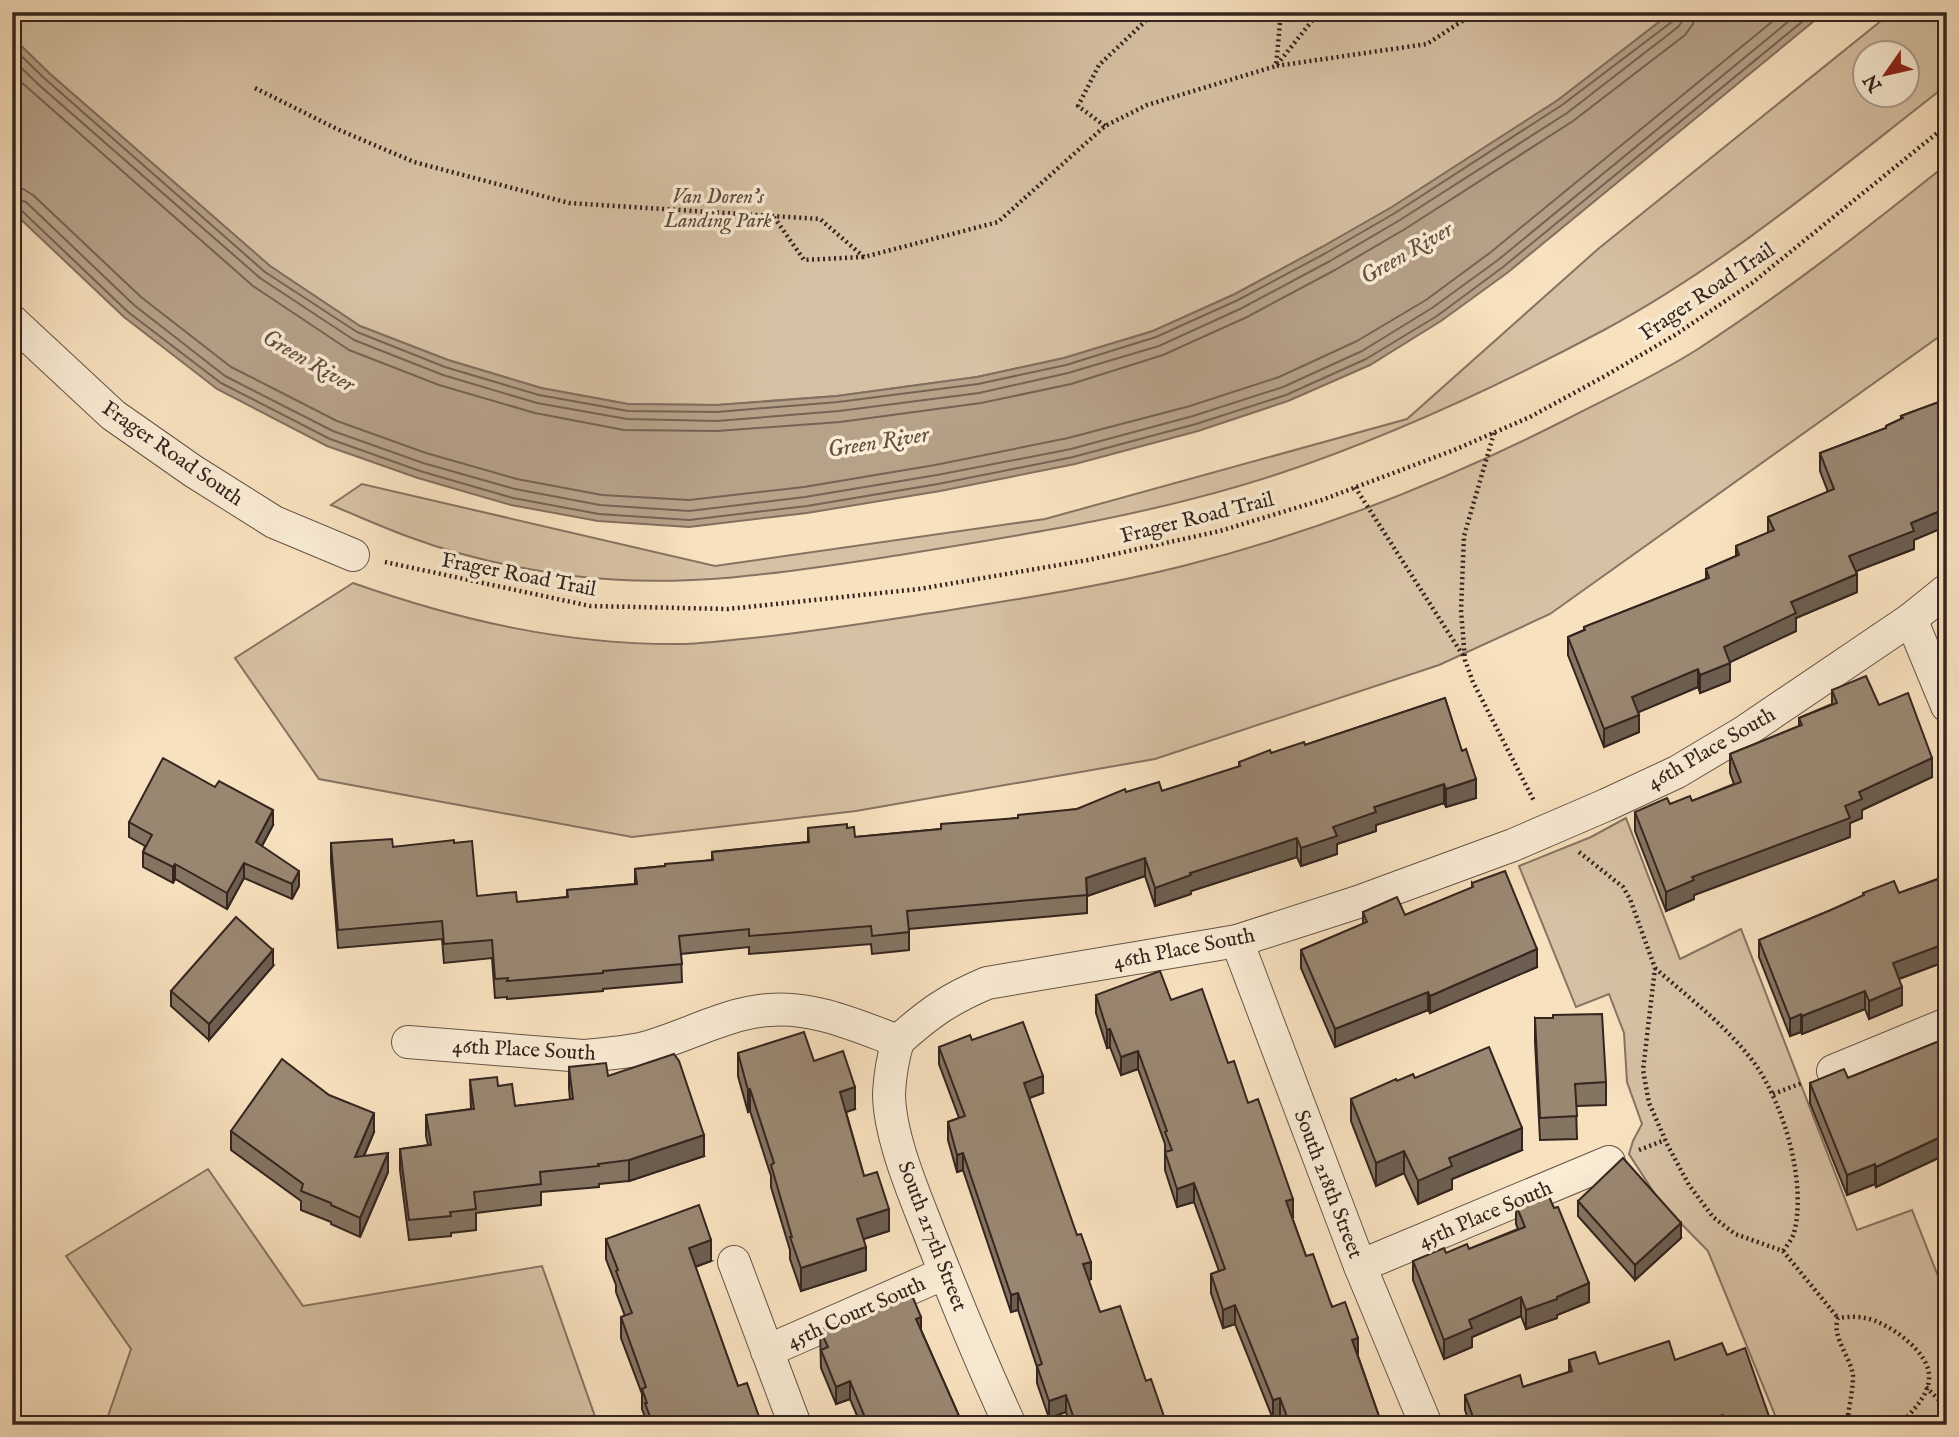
<svg xmlns="http://www.w3.org/2000/svg" width="1959" height="1437" viewBox="0 0 1959 1437" font-family="'IM FELL English',serif">
  <style>
    .green { fill: #d7c1a4; stroke: #867362; stroke-width: 2; fill-rule: evenodd }
    .water { fill: #b6a189; stroke: #826f5f; stroke-width: 2 }
    .lines { fill: none; stroke-linecap: round; stroke-linejoin: round }
    .shore { stroke: #766354; stroke-width: 2 }
    .minor-casing { stroke: #665447; stroke-width: 34 }
    .path { stroke: #35251f; stroke-width: 4.5; stroke-dasharray: 2 3.5; stroke-linecap: butt }
    .minor { stroke: #faecd5; stroke-width: 32 }
    .wall { fill: #847462; stroke: #35251f; stroke-width: 2 }
    .shaded-wall { fill: #6c5e50; stroke: #35251f; stroke-width: 2 }
    .building { fill: #9a8772; stroke: #35251f; stroke-width: 2 }
    .labels { text-anchor: middle; stroke-width: 7; stroke-linejoin: round; paint-order: stroke }
    .park-label { font-size: 21px; font-style: italic; fill: #5e4c40; stroke: #faecd5 }
    .street-label { font-size: 21px; fill: #35251f; stroke: #faecd5 }
    .water-label { font-size: 23px; font-style: italic; fill: #625044; stroke: #faecd5 }
  </style>
  <rect width="100%" height="100%" fill="#f8e1bf"/>
  <filter id="stains"><feTurbulence type="fractalNoise" baseFrequency=".00286" numOctaves="4"/><feColorMatrix values="0 0 0 0 .2 0 0 0 0 .09 0 0 0 0 .02 0 0 0 .5 -.17"/></filter>
  <radialGradient id="worn" r=".72"><stop offset=".6" stop-color="#630" stop-opacity="0"/><stop offset="1" stop-color="#630" stop-opacity=".3"/></radialGradient>
  <!-- green -->
  <g class="green">
    <path d="M12,12H1672L1558,100L1392,207L1322,247L1235,294L1153,331L1064,358L977,377L837,396L717,405L628,404L541,388L448,360L360,326L270,266L49,73L12,37Z"/>
    <path d="M1892,12H1947V85C1836,171 1728,263 1604,330C1499,386 1389,437 1275,475C1155,514 1030,534 906,554C796,571 685,590 574,576C520,569 463,557 412,538C384,528 358,516 331,505L362,484L715,566L1045,519L1407,419L1598,249ZM1906,52V94H1864V52Z"/>
    <path d="M1947,164V331L1550,614L1439,665L1155,759L856,811L632,837L319,779L235,658L353,583C461,621 566,645 681,644C701,644 722,641 742,639C807,633 872,622 938,612C1020,599 1103,586 1183,566C1317,532 1446,481 1569,418C1612,396 1657,375 1698,349C1784,293 1866,229 1947,164Z"/>
    <path d="M1626,818L1680,959L1741,929L1857,1230L1912,1210L1947,1299V1424L1933,1422L1860,1425L1848,1415L1843,1425H1779L1708,1251L1660,1202L1629,1154L1633,1141L1642,1124L1627,1082L1624,1033L1609,994L1576,1007L1519,866L1591,837Z"/>
    <path d="M208,1169L303,1306L542,1266L598,1425H105L131,1349L66,1256Z"/>
  </g>
  <!-- water -->
  <path class="water" d="M1672,12H1825L1507,273L1441,321L1370,365L1288,401L1198,431L1075,464L940,491L807,513L689,527L598,521L511,505L418,478L327,446L217,389L124,317L12,211V37L49,73L270,266L360,326L448,360L541,388L628,404L717,405L837,396L977,377L1064,358L1153,331L1235,294L1322,247L1392,207L1558,100Z"/>
  <g class="lines">
    <!-- shore -->
    <g class="shore">
      <path d="M12,47L44,78L265,272L357,332L445,367L539,395L628,411L717,412L838,402L978,384L1066,365L1156,337L1238,300L1326,253L1395,213L1562,105L1673,21L1676,12"/>
      <path d="M12,59L39,85L260,278L354,340L443,375L537,403L627,419L717,421L839,411L979,393L1068,373L1159,346L1242,308L1330,261L1400,220L1567,113L1678,27L1683,20L1684,12"/>
      <path d="M12,74L253,286L349,350L439,385L535,413L624,430L717,431L840,422L981,403L1071,384L1163,355L1247,317L1335,270L1405,229L1573,121L1685,35L1693,24L1695,12"/>
      <path d="M12,188L23,189L33,195L141,297L231,367L337,421L426,453L517,479L602,495L689,500L804,487L935,465L1068,438L1190,406L1279,377L1357,341L1426,300L1491,252L1784,12"/>
      <path d="M12,198L26,202L134,305L225,376L333,431L423,463L515,489L600,505L689,511L805,497L937,475L1071,449L1193,416L1283,387L1362,351L1432,308L1498,260L1800,12"/>
      <path d="M12,207L20,209L128,312L221,383L330,439L420,471L513,498L599,514L689,520L807,506L938,484L1073,457L1196,424L1286,395L1366,359L1437,316L1503,267L1814,12"/>
    </g>
    <defs>
      <g id="minor">
        <path d="M12,321L113,415L193,471L274,522L353,555"/>
        <path d="M1911,619L1947,706"/>
        <path d="M1237,941L1360,1266L1426,1425"/>
        <path d="M898,1041C893,1057 890,1076 889,1093C889,1134 912,1189 927,1227C953,1294 980,1360 1010,1425"/>
        <path d="M408,1042L583,1056C602,1054 622,1053 641,1049C684,1038 725,1013 769,1010C814,1006 857,1026 898,1041C929,1013 949,999 987,983L1237,941L1358,902L1513,845L1606,805L1677,772L1744,732L1911,619L1947,590"/>
        <path d="M1833,1071L1947,1024"/>
        <path d="M734,1262L795,1425"/>
        <path d="M1360,1266L1609,1162"/>
        <path d="M767,1351L945,1273"/>
      </g>
    </defs>
    <!-- minor casing -->
    <use href="#minor" class="minor-casing"/>
    <!-- path -->
    <g class="path">
      <path d="M1281,12L1276,66L1427,44L1476,12"/>
      <path d="M255,88L337,129L414,162L569,203L820,219L864,257L998,222L1105,126L1147,105L1276,66L1319,12"/>
      <path d="M1105,126L1078,106L1099,65L1155,12"/>
      <path d="M774,217L804,260L863,257"/>
      <path d="M1494,433L1464,536L1461,610L1465,660L1473,682L1534,801"/>
      <path d="M1355,487L1464,657"/>
      <path d="M385,562L590,606L728,609L919,589L1088,560L1220,531L1322,500L1454,450L1530,417L1605,376L1675,335L1752,283L1947,125"/>
      <path d="M1579,852L1623,887L1630,899L1655,968L1643,1070L1649,1103L1668,1146L1689,1185L1713,1217L1735,1234L1783,1251L1838,1318"/>
      <path d="M1655,968C1689,998 1728,1027 1755,1064C1784,1105 1807,1183 1794,1233C1792,1239 1787,1246 1783,1251"/>
      <path d="M1773,1094L1802,1083"/>
      <path d="M1639,1150L1665,1140"/>
      <path d="M1926,1387L1947,1408"/>
      <path d="M1848,1415C1850,1402 1853,1389 1853,1376C1851,1357 1831,1337 1838,1318C1847,1317 1856,1316 1865,1318C1888,1322 1932,1353 1929,1379C1928,1397 1911,1412 1900,1425"/>
      <path d="M1843,1425L1848,1415L1860,1425"/>
      <path d="M1900,1425L1933,1422L1947,1424"/>
    </g>
    <!-- minor -->
    <use href="#minor" class="minor"/>
  </g>
  <!-- wall -->
  <g class="wall">
    <path d="M1947,399L1914,540V549L1856,571L1857,592L1796,618V631L1730,662V681L1700,693L1698,687L1638,712L1639,732L1604,747L1568,655V637L1584,630V627L1706,579V569L1736,556V546L1768,533V517L1828,492L1820,471V453L1886,428V426L1901,419V416Z"/>
    <path d="M1832,690L1879,705L1932,777L1862,810V818L1850,823V837L1694,895V899L1666,911L1635,831V812L1670,804L1692,801L1734,784L1730,773V754L1799,726V718L1832,704Z"/>
    <path d="M1445,698L1476,798L1446,807L1444,803L1376,825V831L1337,844V854L1301,866L1297,857L1191,891V894L1155,906L1145,876L1087,896V913L909,929V950L872,954L871,944L749,954V947L681,954L682,982L603,989V991L507,999V997L495,998L492,958L444,963L442,939L338,948L331,862V843L393,847L454,843L477,896L517,902L567,897V890L635,884V869L665,866L712,860V852L808,842V828H847L855,837L941,829L1077,809L1126,792L1162,791L1239,767V762L1305,745Z"/>
    <path d="M129,822L273,825L262,846L299,886L292,899L244,878L227,909L175,879L173,883L143,867V852L145,846L129,837Z"/>
    <path d="M1947,864L1946,969L1944,962L1899,979L1902,1005L1869,1019L1865,1009L1802,1034L1801,1032L1790,1036L1759,957V940L1831,910L1863,896V893H1899L1943,877V865Z"/>
    <path d="M1472,883L1537,967L1430,1013L1428,1010L1335,1047L1301,968V950L1363,924V912L1405,915L1472,888Z"/>
    <path d="M273,966L209,1040L171,1006V991Z"/>
    <path d="M1096,995L1171,1000L1228,1063L1248,1103L1293,1217H1292L1306,1256L1358,1356L1382,1425H1284L1280,1416L1273,1419L1235,1324L1223,1328L1211,1293V1274L1219,1271L1194,1202L1177,1207L1165,1170V1144L1138,1069L1121,1075L1110,1047L1107,1048L1096,1013Z"/>
    <path d="M1535,1018L1606,1082V1105L1576,1106L1577,1139L1540,1140L1535,1041Z"/>
    <path d="M1947,1038V1154L1876,1187L1875,1184L1847,1195L1810,1103V1083L1848,1078Z"/>
    <path d="M972,1040L1043,1093L1029,1098L1091,1279L1088,1280L1100,1312L1146,1381L1167,1425H1070L1066,1412L1049,1418L1037,1383V1367L1018,1310L1011,1312L963,1170L957,1172L948,1140V1122L959,1118L939,1064V1047Z"/>
    <path d="M738,1053L814,1061L855,1109L846,1112L864,1176L889,1231L864,1239L866,1270L801,1291L790,1259V1250L771,1187V1176L750,1111L748,1112L738,1076Z"/>
    <path d="M569,1067L608,1076L704,1156L629,1181L599,1184V1187L541,1192V1205L476,1213V1230L451,1233V1236L409,1240L400,1170V1149L428,1145L426,1136V1115L471,1109L470,1080L498,1086L515,1106L570,1100L569,1088Z"/>
    <path d="M1415,1078L1522,1150L1452,1179V1189L1418,1204L1404,1173L1376,1186L1351,1121V1099L1397,1081Z"/>
    <path d="M231,1131L374,1132L364,1156L388,1172L360,1237L331,1224V1222L301,1210V1201L231,1150Z"/>
    <path d="M1578,1201L1681,1238L1635,1280L1578,1216Z"/>
    <path d="M1516,1205L1589,1302L1557,1315V1318L1526,1329L1521,1316L1472,1337V1347L1444,1359L1413,1280V1261L1469,1249L1518,1229L1516,1224Z"/>
    <path d="M606,1239L711,1261L695,1267L738,1386L762,1425H645V1417L642,1409V1394L621,1338V1317L625,1316L616,1292V1285L606,1259Z"/>
    <path d="M820,1330H921L963,1425H861L850,1399L836,1404L821,1368Z"/>
    <path d="M1727,1355L1772,1425H1470L1465,1410V1395L1523,1387L1569,1372V1360L1599,1364L1675,1360Z"/>
  </g>
  <!-- shaded-wall -->
  <g class="shaded-wall">
    <path d="M1947,508V526L1914,540V549L1849,574V556L1911,523Z"/>
    <path d="M1857,574V592L1796,618V631L1724,665V647L1791,602Z"/>
    <path d="M1730,663V681L1700,693V675Z"/>
    <path d="M1698,669V687L1632,715V697Z"/>
    <path d="M1639,715V732L1604,747V729Z"/>
    <path d="M1932,758V777L1862,810V818L1850,823V837L1694,895V899L1666,911V892L1692,877L1845,806L1859,792Z"/>
    <path d="M1476,779V798L1446,807V789Z"/>
    <path d="M1444,784V803L1376,825V831L1337,844V854L1301,866V848L1333,827L1374,807Z"/>
    <path d="M273,810V825L256,857V842Z"/>
    <path d="M1297,838V857L1191,891V894L1155,906V888L1190,873Z"/>
    <path d="M1145,858V876L1087,896L1086,878Z"/>
    <path d="M244,863V878L227,909V893Z"/>
    <path d="M175,864V879L173,883V867Z"/>
    <path d="M299,871V886L292,899V884Z"/>
    <path d="M1944,944V962L1893,981V963Z"/>
    <path d="M1537,949V967L1430,1013V996Z"/>
    <path d="M273,950V966L209,1040V1024Z"/>
    <path d="M1902,987V1005L1869,1019V1001Z"/>
    <path d="M1865,991V1009L1802,1034V1016Z"/>
    <path d="M1428,992V1010L1335,1047V1029Z"/>
    <path d="M1801,1014V1032L1790,1036V1019Z"/>
    <path d="M1110,1029V1047L1107,1048V1030Z"/>
    <path d="M1138,1051V1069L1121,1075V1057Z"/>
    <path d="M1043,1076V1093L1024,1100V1083Z"/>
    <path d="M855,1087V1109L840,1114V1092Z"/>
    <path d="M750,1089V1111L748,1112V1090Z"/>
    <path d="M374,1113V1132L355,1176V1157Z"/>
    <path d="M1522,1128V1150L1452,1179V1189L1418,1204V1181L1449,1158Z"/>
    <path d="M1947,1134V1154L1876,1187V1167Z"/>
    <path d="M704,1135V1156L629,1181V1160Z"/>
    <path d="M1404,1151V1173L1376,1186V1163Z"/>
    <path d="M388,1153V1172L360,1237V1218Z"/>
    <path d="M963,1153V1170L957,1172V1155Z"/>
    <path d="M1875,1164V1184L1847,1195V1175Z"/>
    <path d="M1194,1183V1202L1177,1207V1189Z"/>
    <path d="M1293,1199V1217L1286,1219V1201Z"/>
    <path d="M889,1209V1231L857,1241V1219Z"/>
    <path d="M1681,1223V1238L1635,1280V1265Z"/>
    <path d="M711,1240V1261L689,1269V1248Z"/>
    <path d="M866,1247V1270L801,1291V1268Z"/>
    <path d="M1091,1262V1279L1083,1282V1264Z"/>
    <path d="M1589,1283V1302L1557,1315V1318L1526,1329V1310Z"/>
    <path d="M1018,1293V1310L1011,1312V1295Z"/>
    <path d="M1521,1297V1316L1472,1337V1347L1444,1359V1340L1469,1320Z"/>
    <path d="M1235,1305V1324L1223,1328V1310Z"/>
    <path d="M921,1317V1334L916,1319Z"/>
    <path d="M1358,1338V1356L1352,1340Z"/>
    <path d="M850,1381V1399L836,1404V1387Z"/>
    <path d="M1066,1395V1412L1049,1418V1401Z"/>
    <path d="M1280,1398V1416L1273,1419V1400Z"/>
    <path d="M1723,1415V1425H1693Z"/>
  </g>
  <!-- building -->
  <g class="building">
    <path d="M1947,399V473L1945,474L1947,478V508L1911,523L1914,531L1849,556L1857,574L1791,602L1796,613L1724,647L1730,663L1700,675L1698,669L1632,697L1639,715L1604,729L1568,637L1585,630L1584,627L1709,578L1706,569L1739,555L1736,546L1774,530L1768,517L1834,489L1820,453L1886,428V426L1903,418L1901,416Z"/>
    <path d="M1866,676L1879,705L1908,693L1932,758L1859,792L1862,799L1845,806L1850,818L1692,877L1694,880L1666,892L1635,812L1667,798L1670,804L1690,796L1692,801L1741,782L1730,754L1802,725L1799,718L1837,703L1832,690Z"/>
    <path d="M1445,698L1462,751L1466,749L1476,779L1446,789L1444,784L1374,807L1376,812L1333,827L1337,836L1301,848L1297,838L1190,873L1191,875L1155,888L1145,858L1086,878L1087,895L907,911L909,932L872,936L871,926L749,936V929L679,936L682,964L603,971V973L507,981L508,978L495,979L492,940L444,944L442,921L338,930L331,843L392,839L393,847L454,840V843L472,841L477,896L516,892L517,902L568,897L567,890L637,884L635,869L665,866V864L713,860L712,852L809,842L808,828L847,824V828L854,827L855,837L941,829V824L1018,818V815L1077,809L1125,789L1126,792L1159,782L1162,791L1240,766L1239,762L1270,750L1271,753L1304,742L1305,745Z"/>
    <path d="M163,758L215,787L219,781L273,810L256,842L299,871L292,884L244,863L227,893L175,864L173,867L143,852L152,835L129,822Z"/>
    <path d="M1947,864V875L1943,865Z"/>
    <path d="M1505,871L1537,949L1430,996L1428,992L1335,1029L1301,950L1367,922L1363,912L1397,897L1405,915L1473,887L1472,883Z"/>
    <path d="M1947,876V951L1944,944L1893,963L1902,987L1869,1001L1865,991L1802,1016L1801,1014L1790,1019L1759,940L1831,910L1864,895L1863,893L1894,881L1899,893Z"/>
    <path d="M236,917L273,950L209,1024L171,991Z"/>
    <path d="M1160,971L1171,1000L1202,989L1228,1063L1234,1061L1248,1103L1258,1099L1293,1199L1286,1201L1306,1256L1313,1254L1332,1307L1345,1302L1358,1338L1352,1340L1382,1425H1290L1280,1398L1273,1400L1235,1305L1223,1310L1211,1274L1225,1269L1194,1183L1177,1189L1165,1152L1172,1150L1165,1132L1167,1131L1138,1051L1121,1057L1110,1029L1107,1030L1096,995Z"/>
    <path d="M1602,1014L1606,1082L1575,1084L1577,1116L1540,1118L1535,1018H1553V1015Z"/>
    <path d="M1023,1022L1043,1076L1024,1083L1077,1235L1081,1234L1091,1262L1083,1264L1100,1312L1120,1306L1146,1381L1151,1379L1167,1425H1076L1066,1395L1049,1401L1037,1366L1042,1364L1018,1293L1011,1295L963,1153L957,1155L948,1122L965,1116L939,1047L970,1035L972,1040Z"/>
    <path d="M804,1032L814,1061L843,1051L855,1087L840,1092L864,1176L877,1172L889,1209L857,1219L866,1247L801,1268L790,1237H792L771,1165L774,1163L750,1089L748,1090L738,1053Z"/>
    <path d="M1947,1038V1134L1876,1167L1875,1164L1847,1175L1810,1083L1844,1069L1848,1078Z"/>
    <path d="M1489,1047L1522,1128L1449,1158L1452,1166L1418,1181L1404,1151L1376,1163L1351,1099L1396,1079L1397,1081L1413,1074L1415,1078Z"/>
    <path d="M674,1054L679,1061L704,1135L629,1160L598,1164L599,1166L540,1172L541,1184L474,1192L476,1209L450,1212L451,1216L409,1220L400,1149L431,1145L426,1115L474,1109L470,1080L497,1077L498,1086L512,1084L515,1106L573,1099L569,1067L606,1063L608,1076Z"/>
    <path d="M282,1059L329,1095L374,1113L355,1157L388,1153L360,1218L331,1205V1203L301,1191L303,1184L231,1131Z"/>
    <path d="M1623,1158L1681,1223L1635,1265L1578,1201Z"/>
    <path d="M1547,1192L1554,1208L1558,1207L1589,1283L1557,1297V1299L1526,1310L1521,1297L1469,1320L1472,1328L1444,1340L1413,1261L1444,1248L1446,1253L1467,1244L1469,1249L1525,1227L1516,1205Z"/>
    <path d="M699,1205L711,1240L689,1248L738,1386L747,1383L762,1425H653L645,1403H647L642,1389L646,1387L621,1317L632,1313L616,1271L618,1270L606,1239Z"/>
    <path d="M911,1293L921,1317L916,1319L963,1425H868L850,1381L836,1387L821,1350L828,1347L820,1330Z"/>
    <path d="M1669,1341L1675,1360L1722,1343L1727,1355L1745,1348L1772,1425H1726L1723,1415L1693,1425H1476L1465,1395L1520,1375L1523,1387L1572,1371L1569,1360L1595,1352L1599,1364Z"/>
  </g>
  <g class="labels">
    <!-- park labels -->
    <g class="park-label">
      <text x="718" y="203">Van Doren's<tspan x="718" dy="24">Landing Park</tspan></text>
    </g>
    <!-- street labels -->
    <g class="street-label">
      <text transform="translate(1707 291) rotate(-34)" y="7">Frager Road Trail</text>
      <text transform="translate(173 453) rotate(35)" y="7">Frager Road South</text>
      <text transform="translate(1197 517) rotate(-14)" y="7">Frager Road Trail</text>
      <text transform="translate(519 574) rotate(11)" y="7">Frager Road Trail</text>
      <text transform="translate(1711 748) rotate(-30)" y="7">46th Place South</text>
      <text transform="translate(1184 948) rotate(-11)" y="7">46th Place South</text>
      <text transform="translate(524 1049) rotate(3)" y="7">46th Place South</text>
      <text transform="translate(1329 1184) rotate(69)" y="7">South 218th Street</text>
      <text transform="translate(1485 1214) rotate(-23)" y="7">45th Place South</text>
      <text transform="translate(933 1236) rotate(69)" y="7">South 217th Street</text>
      <text transform="translate(856 1312) rotate(-24)" y="7">45th Court South</text>
    </g>
    <!-- water labels -->
    <g class="water-label">
      <text transform="translate(1406 252) rotate(-30)" y="8">Green River</text>
      <text transform="translate(309 360) rotate(30)" y="8">Green River</text>
      <text transform="translate(878 441) rotate(-9)" y="8">Green River</text>
    </g>
  </g>
  <!-- margin -->
  <rect width="1959" height="1437" fill="none" stroke="#f8e1bf" stroke-width="42"/>
  <rect x="14" y="14" width="1931" height="1409" fill="none" stroke="#35251f" stroke-width="3.5"/>
  <rect x="21" y="21" width="1917" height="1395" fill="none" stroke="#35251f" stroke-width="2"/>
  <!-- north arrow -->
  <g transform="translate(1886 74) rotate(236)"><circle r="33" fill="#faecd5" stroke="#ab9c8c" stroke-width="2"/>
  <path d="M0-5L12 26L0 18L-12 26Z" fill="#8f2418"/>
  <text y="-10" font-size="19" font-weight="bold" text-anchor="middle" fill="#35251f">N</text>
  </g>
  <rect width="100%" height="100%" filter="url(#stains)"/>
  <rect width="100%" height="100%" fill="url(#worn)"/>
</svg>
